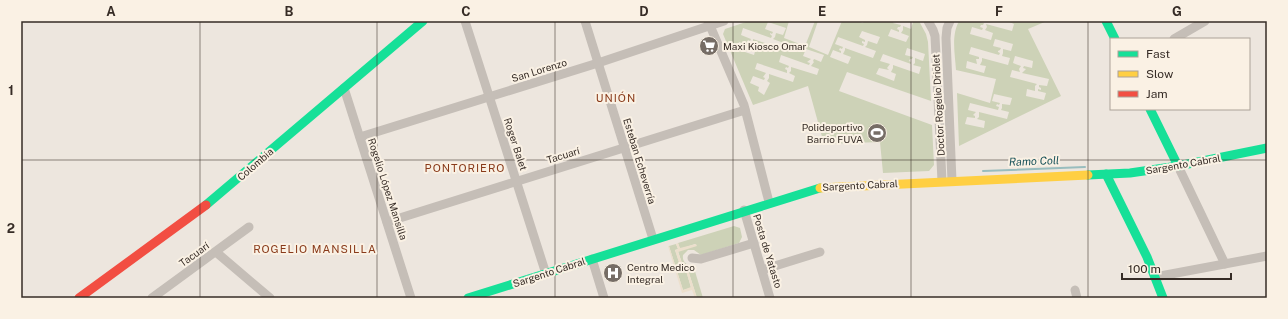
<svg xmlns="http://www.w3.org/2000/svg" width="1288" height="319" viewBox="0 0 1288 319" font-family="'Public Sans',sans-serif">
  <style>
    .green { fill: #cdd2b7; fill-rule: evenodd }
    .plaza { fill: #ecdfcc }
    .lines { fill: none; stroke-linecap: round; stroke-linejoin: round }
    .stream { stroke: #99bdbe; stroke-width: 2 }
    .street { stroke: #c5beb7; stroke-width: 9 }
    .fast { stroke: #16e098; stroke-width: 9 }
    .slow { stroke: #ffcf43; stroke-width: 9 }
    .jam { stroke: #f24e42; stroke-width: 9 }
    .grid { fill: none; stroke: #362c26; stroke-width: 1; stroke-opacity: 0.55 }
    .labels { text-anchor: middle; stroke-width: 4; stroke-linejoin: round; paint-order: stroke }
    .poi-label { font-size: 10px; fill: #362c26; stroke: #faf1e4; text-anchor: start }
    .street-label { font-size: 10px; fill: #362c26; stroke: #faf1e4 }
    .neighbourhood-label { font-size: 11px; letter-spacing: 1px; fill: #893a1a; stroke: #faf1e4 }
    .water-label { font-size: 11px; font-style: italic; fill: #19525a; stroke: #faf1e4 }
    .neatline { fill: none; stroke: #362c26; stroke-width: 1.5 }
    .grid-label { font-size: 13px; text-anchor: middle; font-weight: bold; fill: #362c26 }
  </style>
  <rect width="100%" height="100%" fill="#ede6de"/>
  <!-- green -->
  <g class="green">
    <path d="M749,21H789L784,38L805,46L815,21H818L809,47L828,55L842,21H857L863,23L864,21H894L893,23L901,25L900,27H898L897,29L899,30V32L891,29L888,36L906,42L909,36L901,33L903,30V26L911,29L913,22L911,21H919L926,34L928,42L931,101L847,72L839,91L932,125L934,165L929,171L883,173L880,142L824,144L808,86L753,105L723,34L725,29ZM768,22L786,28L783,35L776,33L775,37L773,39L781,42L779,48L753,39V42L751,46L756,48L754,55L736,49L739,42L748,45L749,43L747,42L748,40L750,41L751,39L741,35L743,28L771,38L772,36L770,34V33L772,34L773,32L765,29ZM862,31L880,37L877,44L868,41L867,45L865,47L876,51L873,58L845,48V50L843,54L851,57L848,64L830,57L833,50L841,53V51L839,50L840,48L842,49L843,47L835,44L838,37L863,46L864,44L862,43V41L865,42V40L859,37ZM907,48L925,54L923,61L915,58V63L913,65L921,67L919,74L893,65V68L891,72L896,74L894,81L876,74L879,68L889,70L887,68L890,64L880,61L883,54L911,64V62L909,61L910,59H912L913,57L905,55ZM806,49L824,55L821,62L814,59L813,61L814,62L811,66L819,69L817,75L791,67V71L789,73L795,76L793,82L769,74V78L767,81L770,83L764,95L758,91L759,87L750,83L753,76L764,80L765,78L763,77L766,73L755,69L757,63L787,73V70L785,69L786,67L788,68L789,66L779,62L781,55L809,65L810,63L807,62L811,59L803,56Z"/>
    <path d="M959,21H976L984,23L983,25H981L980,27L983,28L982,30L972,27L970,34L991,40L993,33L985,30L987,27L986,24L1012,31L1014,24L1007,21H1047L1028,29L1061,96L959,146L957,93L990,103L996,79L956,70C955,54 951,36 959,21ZM995,39L1013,44L1011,51L1003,49V53L1002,56L1010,58L1008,65L982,58V61L980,65L986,66L984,73L966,68L967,61L977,64L976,59H979V57L969,54L971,47L999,55L1000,53L998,52V51L1000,50L1001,48L993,46ZM1015,56L1033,61L1032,68L1024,66L1023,68L1026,69L1022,73L1049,79L1047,86L1039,85V87L1041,88V90L1038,89V91L1046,93L1044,100L1026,96L1027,89L1035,91V86L1037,84L1010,77L1012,70L1020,72L1019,69L1021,66L1013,63ZM994,94L1012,98L1010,105L1002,104V108L1001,110L1009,112L1007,119L979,112V117L977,119L985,121L984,128L965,124L967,117L975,118V116L973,115L976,112L968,110L970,103L998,110L999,107L996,106L997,104L999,105L1000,103L992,101Z"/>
    <path d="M734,226L740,228L742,237L739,243L701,255L694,250H688L683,255C682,262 686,264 692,267L684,269L678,251L696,245L695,244L680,249L678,243Z"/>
    <path d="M676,244L678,249L675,250L682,271L686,270L691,288L683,290L669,246Z"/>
    <path d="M694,268L703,298H697L688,270Z"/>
  </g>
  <!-- plaza -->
  <path class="plaza" d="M678,243L680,248L696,244L697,246L678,252L684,269L692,267L694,268L688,270L697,298H695L692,290L682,293L668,246H669L683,290L691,287L686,271L682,272L675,250L678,249L676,244Z"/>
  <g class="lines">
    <!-- stream -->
    <path class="stream" d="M983,171L1085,167"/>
    <!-- street -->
    <g class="street">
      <path d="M465,21L546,274"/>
      <path d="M585,21L653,239"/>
      <path d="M708,21L744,105L769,202"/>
      <path d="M928,21L933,30L935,36L942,181"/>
      <path d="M950,21L947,28L946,38L952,181"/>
      <path d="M1174,39L1205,21"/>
      <path d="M344,88L411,298"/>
      <path d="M360,137L598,63L724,21"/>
      <path d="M1178,166L1225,264"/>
      <path d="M744,210L770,298"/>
      <path d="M387,222L745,110"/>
      <path d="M216,252L270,298"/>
      <path d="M692,258L701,259L754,243"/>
      <path d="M592,259L604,298"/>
      <path d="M762,270L820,252"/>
      <path d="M1155,277L1267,256"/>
      <path d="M1075,290L1077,298"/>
      <path d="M152,298L249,227"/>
    </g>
    <!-- fast -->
    <g class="fast">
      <path d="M1106,21L1115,39"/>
      <path d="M1150,109L1178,166"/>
      <path d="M1106,174L1147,257L1163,298"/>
      <path d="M1088,175L1130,173L1178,166L1267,148"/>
      <path d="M206,205L423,21"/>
      <path d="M468,298L820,188"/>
    </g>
    <!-- slow -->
    <path class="slow" d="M820,188L1088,175"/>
    <!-- jam -->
    <path class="jam" d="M79,298L206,205"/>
  </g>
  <!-- grid -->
  <path class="grid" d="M200,21V298M377,21V298M555,21V298M733,21V298M911,21V298M1088,21V298M21,160H1267"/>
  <!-- icons -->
  <defs>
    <symbol id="supermarket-disc" viewBox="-11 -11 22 22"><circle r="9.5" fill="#766d66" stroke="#faf1e4"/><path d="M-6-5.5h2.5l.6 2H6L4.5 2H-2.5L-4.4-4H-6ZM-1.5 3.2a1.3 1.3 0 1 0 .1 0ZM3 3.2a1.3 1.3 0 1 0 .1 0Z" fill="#fff"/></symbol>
    <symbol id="stadium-disc" viewBox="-11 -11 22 22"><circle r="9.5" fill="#766d66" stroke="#faf1e4"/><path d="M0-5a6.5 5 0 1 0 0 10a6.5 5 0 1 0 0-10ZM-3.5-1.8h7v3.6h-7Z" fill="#fff"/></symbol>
    <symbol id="hospital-disc" viewBox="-11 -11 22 22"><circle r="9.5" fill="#766d66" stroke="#faf1e4"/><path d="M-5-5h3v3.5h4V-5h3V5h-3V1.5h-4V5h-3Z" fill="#fff"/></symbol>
  </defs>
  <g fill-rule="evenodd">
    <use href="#supermarket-disc" x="698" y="35" width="22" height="22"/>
    <use href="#stadium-disc" x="866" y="122" width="22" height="22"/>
    <use href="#hospital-disc" x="602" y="262" width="22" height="22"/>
  </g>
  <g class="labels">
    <!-- poi labels -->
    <g class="poi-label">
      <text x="723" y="50">Maxi Kiosco Omar</text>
      <text x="863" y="131" text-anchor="end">Polideportivo<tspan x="863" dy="12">Barrio FUVA</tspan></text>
      <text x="627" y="271">Centro Medico<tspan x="627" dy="12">Integral</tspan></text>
    </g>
    <!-- street labels -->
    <g class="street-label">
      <text transform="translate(539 70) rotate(-17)" y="4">San Lorenzo</text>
      <text transform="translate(938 105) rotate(-93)" y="4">Doctor Rogelio Driolet</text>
      <text transform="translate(516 144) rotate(72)" y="4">Roger Balet</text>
      <text transform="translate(563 155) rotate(-17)" y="4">Tacuarí</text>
      <text transform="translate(640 161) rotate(73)" y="4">Esteban Echeverría</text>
      <text transform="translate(255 164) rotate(-41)" y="4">Colombia</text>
      <text transform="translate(1183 164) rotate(-10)" y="4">Sargento Cabral</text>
      <text transform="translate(860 185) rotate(-3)" y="4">Sargento Cabral</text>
      <text transform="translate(388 189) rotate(72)" y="4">Rogelio López Mansilla</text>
      <text transform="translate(768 251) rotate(73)" y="4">Posta de Yatasto</text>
      <text transform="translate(194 254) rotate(-36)" y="4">Tacuarí</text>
      <text transform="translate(549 272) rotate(-18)" y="4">Sargento Cabral</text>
    </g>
    <!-- neighbourhood labels -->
    <g class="neighbourhood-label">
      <text x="616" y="102">UNIÓN</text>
      <text x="465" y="172">PONTORIERO</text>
      <text x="315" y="253">ROGELIO MANSILLA</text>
    </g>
    <!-- water labels -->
    <g class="water-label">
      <text transform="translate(1034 161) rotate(-2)" y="4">Ramo Coll</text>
    </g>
  </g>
  <!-- border -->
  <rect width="1288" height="319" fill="none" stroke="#faf1e4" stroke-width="44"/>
  <!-- legend -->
  <rect x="1110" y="38" width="140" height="72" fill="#faf1e4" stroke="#aca298"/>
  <rect x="1118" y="51" width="20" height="6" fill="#16e098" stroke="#aca298"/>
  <text x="1146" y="58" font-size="12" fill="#362c26">Fast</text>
  <rect x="1118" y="71" width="20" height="6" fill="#ffcf43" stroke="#aca298"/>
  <text x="1146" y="78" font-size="12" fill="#362c26">Slow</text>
  <rect x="1118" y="91" width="20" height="6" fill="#f24e42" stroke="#aca298"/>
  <text x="1146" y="98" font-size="12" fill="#362c26">Jam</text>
  <!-- scale -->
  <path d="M1122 273v6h109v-6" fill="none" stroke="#362c26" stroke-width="2"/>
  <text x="1128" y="273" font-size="12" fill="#362c26" stroke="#faf1e4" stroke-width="3" paint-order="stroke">100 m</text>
  <rect x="22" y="22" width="1244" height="275" class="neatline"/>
  <g class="grid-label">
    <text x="111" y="16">A</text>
    <text x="289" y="16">B</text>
    <text x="466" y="16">C</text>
    <text x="644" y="16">D</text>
    <text x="822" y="16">E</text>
    <text x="999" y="16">F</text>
    <text x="1177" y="16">G</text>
    <text x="11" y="95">1</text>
    <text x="11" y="233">2</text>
  </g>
</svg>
